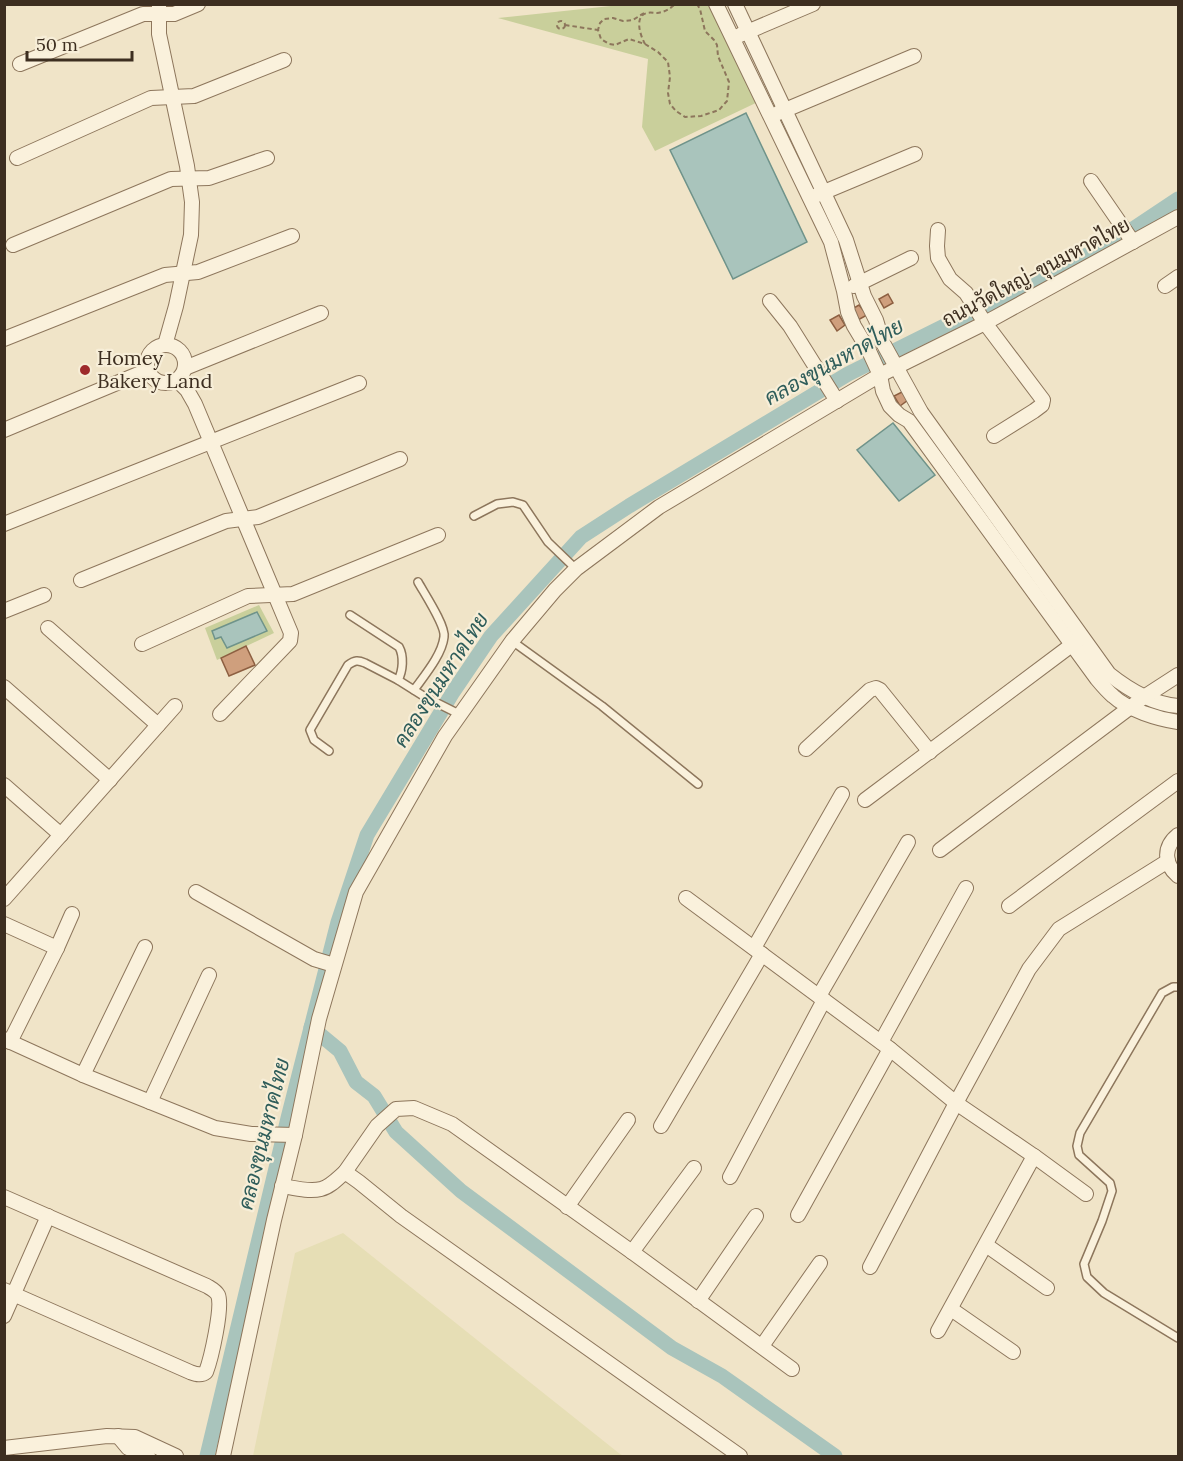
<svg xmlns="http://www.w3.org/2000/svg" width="1183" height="1461" viewBox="0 0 1183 1461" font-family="Lora,Sarabun,serif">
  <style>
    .farmland { fill: #e6deb5 }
    .green { fill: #c9cf9b }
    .water { fill: #a9c4bc; stroke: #6f938a; stroke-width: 1.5 }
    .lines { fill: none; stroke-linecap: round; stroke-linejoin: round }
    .canal { stroke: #a9c4bc; stroke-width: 15 }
    .building { fill: #cf9f7d; stroke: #8d5f41; stroke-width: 1.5 }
    .lane-casing { stroke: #8d765c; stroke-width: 10 }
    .street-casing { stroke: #8d765c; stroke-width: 16 }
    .path { stroke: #8d765c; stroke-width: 2; stroke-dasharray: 4.5 3; stroke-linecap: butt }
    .lane { stroke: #faf1dc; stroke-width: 7 }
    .street { stroke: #faf1dc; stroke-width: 14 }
    .poi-dot { fill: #9e2a2b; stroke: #f7eed8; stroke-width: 2 }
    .labels { text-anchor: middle; stroke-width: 4.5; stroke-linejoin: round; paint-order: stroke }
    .street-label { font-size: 20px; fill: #3d2e20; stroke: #f7eed8 }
    .poi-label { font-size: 20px; fill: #3d2e20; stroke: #f7eed8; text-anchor: start }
    .water-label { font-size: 21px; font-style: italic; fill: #2f5d5a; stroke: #f7eed8 }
  </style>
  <rect width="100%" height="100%" fill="#f0e4c8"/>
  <!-- farmland -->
  <path class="farmland" d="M343,1233L620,1454L624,1456H253L295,1253Z"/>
  <!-- green -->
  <g class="green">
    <path d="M620,5H716L762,100L655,151L642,127L648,59L498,18Z"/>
    <path d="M259,605L274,633L217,660L205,628Z"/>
  </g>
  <!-- water -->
  <g class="water">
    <path d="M746,113L807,242L733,279L670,150Z"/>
    <path d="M893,423L935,475L899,501L857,450Z"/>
    <path d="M257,612L267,631L227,648L221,637L215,639L212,631Z"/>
  </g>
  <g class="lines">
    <!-- canal -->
    <g class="canal">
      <path d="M311,1027L340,1051L356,1082L374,1096L396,1132L461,1191L672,1348L722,1376L835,1456"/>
      <path d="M207,1456L288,1118L338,922L367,835L453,692L491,636L581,537L629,506L848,374L1115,241L1178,199"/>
    </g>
  </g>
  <!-- building -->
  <g class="building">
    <path d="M888,294L893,303L884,308L879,299Z"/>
    <path d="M859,305L867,315L858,320L852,309Z"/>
    <path d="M839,315L845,325L837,331L830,320Z"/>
    <path d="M902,392L908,400L900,406L894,396Z"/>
    <path d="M246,646L255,665L229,676L221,658Z"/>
  </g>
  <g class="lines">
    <defs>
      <g id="lane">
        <path d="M474,516L497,504L513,502L523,505L548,542L576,569"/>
        <path d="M350,615L399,647C404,656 403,671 398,680"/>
        <path d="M512,641L602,706L698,784"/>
        <path d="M414,690C424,676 442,655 444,637C446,626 424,593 418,582"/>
        <path d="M329,751L314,740L310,730L348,665C355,660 358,660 365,663L398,680L425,697L459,714"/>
        <path d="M1178,987H1173L1162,993L1080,1133L1077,1146L1079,1155L1110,1183L1112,1191L1102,1221L1084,1264L1087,1277L1104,1293L1178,1338"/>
      </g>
      <g id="street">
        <path d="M159,4V34L187,166L192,202L191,235L176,306L165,345"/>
        <path d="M716,4L831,242L844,291L848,312L854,326L869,351L880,375L883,391L890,406L899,415L909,421L1097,679C1102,685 1107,691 1113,696C1128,710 1158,719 1178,722"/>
        <path d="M735,4L846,240L864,296L876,320L883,343L921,412L1109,674C1129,690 1152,704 1178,706"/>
        <path d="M740,35L813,4"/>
        <path d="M20,64L143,14H174L198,4"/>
        <path d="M778,113L914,56"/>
        <path d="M17,158L151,98L194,96L284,60"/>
        <path d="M1091,181L1133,242"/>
        <path d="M817,195L915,154"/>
        <path d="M938,230L937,246L938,258L950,279L966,293L985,323L1043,400L1042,405L1034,411L994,436"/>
        <path d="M13,245L171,179L209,178L267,158"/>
        <path d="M854,286L911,258"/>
        <path d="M1165,286L1178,277"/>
        <path d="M770,301L790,326L837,401"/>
        <path d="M4,339L165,275L198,272L292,236"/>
        <circle cx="166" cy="364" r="19"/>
        <path d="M185,368L321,313"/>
        <path d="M177,380L187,390L195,404L291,633L290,641L220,714"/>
        <path d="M4,430L148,370"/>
        <path d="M4,524L359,383"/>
        <path d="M81,580L226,521L258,517L400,459"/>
        <path d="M4,611L44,595"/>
        <path d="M48,628L158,725"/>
        <path d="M142,644L248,596L293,594L438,535"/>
        <path d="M4,687L110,780"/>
        <path d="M806,749L870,690L876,688L880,690L930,752"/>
        <path d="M4,785L61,835"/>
        <path d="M865,800L1077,641"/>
        <path d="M1178,835C1163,847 1164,864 1178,876"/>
        <path d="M940,850L1144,697L1178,675"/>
        <path d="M196,892L314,959L334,965"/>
        <path d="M686,898L890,1049L956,1103L1034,1156L1086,1194"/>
        <path d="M4,899L175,706"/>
        <path d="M1009,906L1178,781"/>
        <path d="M4,924L57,948"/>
        <path d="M754,948L842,794"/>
        <path d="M819,996L908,842"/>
        <path d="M4,1039L83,1075L215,1128L251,1134L295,1135"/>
        <path d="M10,1042L57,948L72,914"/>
        <path d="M881,1042L966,888"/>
        <path d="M83,1075L145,947"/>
        <path d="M150,1102L209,975"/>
        <path d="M661,1126L762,954"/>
        <path d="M345,1172L377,1126L396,1109L414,1108L452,1124L632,1252L792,1369"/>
        <path d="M730,1177L824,1000"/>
        <path d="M282,1186C294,1188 309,1192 321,1189C330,1187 338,1178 345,1172L359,1182L401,1216L740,1456"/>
        <path d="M4,1197L207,1286C212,1289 216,1291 218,1295C223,1307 211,1359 206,1372C201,1376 196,1374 190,1372L4,1290"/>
        <path d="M567,1207L628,1120"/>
        <path d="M798,1215L890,1049"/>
        <path d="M986,1245L1047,1288"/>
        <path d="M632,1252L694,1168"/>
        <path d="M870,1267L956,1103L1029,969L1059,929L1168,861"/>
        <path d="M698,1301L756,1216"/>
        <path d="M951,1309L1013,1352"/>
        <path d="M4,1316L48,1216"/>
        <path d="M938,1331L1034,1156"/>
        <path d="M762,1346L820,1263"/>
        <path d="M118,1436L128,1448L148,1456"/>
        <path d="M4,1448L107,1436L135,1437L176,1456"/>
        <path d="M223,1456L274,1220L295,1135L319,1019L356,892L445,736L512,641L555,590L576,569L659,507L880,375L985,323L1178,217"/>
      </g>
    </defs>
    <!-- lane casing -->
    <use href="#lane" class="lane-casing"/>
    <!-- street casing -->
    <use href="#street" class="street-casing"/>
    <!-- path -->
    <g class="path">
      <path d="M644,13L633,20L623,21L613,18L604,19L600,23L598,30L601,39L609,44L615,45L629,39L645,44L658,52L668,62L670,77L668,93L670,104L676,111L685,117L701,116L719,110L727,101L729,82L718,56L717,45L714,40L705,31L700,9L697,4"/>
      <circle cx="561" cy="25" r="4"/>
      <path d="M565,25L598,30"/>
      <path d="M645,44C640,35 634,16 647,13C650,12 654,13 657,13C665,12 670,9 675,4"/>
    </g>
    <!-- lane -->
    <use href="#lane" class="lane"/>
    <!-- street -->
    <use href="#street" class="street"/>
  </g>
  <!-- markers -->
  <circle class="poi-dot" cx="85" cy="370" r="6"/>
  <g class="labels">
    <!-- street labels -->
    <g class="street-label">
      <text transform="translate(1036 272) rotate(-28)" y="7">ถนนวัดใหญ่-ขุนมหาดไทย</text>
    </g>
    <!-- poi labels -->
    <g class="poi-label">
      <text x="97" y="365">Homey<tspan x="97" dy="23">Bakery Land</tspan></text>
    </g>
    <!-- water labels -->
    <g class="water-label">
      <text transform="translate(834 362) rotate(-29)" y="7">คลองขุนมหาดไทย</text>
      <text transform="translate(441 680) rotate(-57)" y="7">คลองขุนมหาดไทย</text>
      <text transform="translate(264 1134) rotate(-76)" y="7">คลองขุนมหาดไทย</text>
    </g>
  </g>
  <!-- border -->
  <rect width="1183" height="1461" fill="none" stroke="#3d2e20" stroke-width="12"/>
  <!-- scale -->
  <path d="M27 51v9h105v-9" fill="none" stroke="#3d2e20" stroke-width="3"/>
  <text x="36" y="51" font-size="18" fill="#3d2e20" stroke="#f7eed8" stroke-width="4.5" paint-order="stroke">50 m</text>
</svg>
